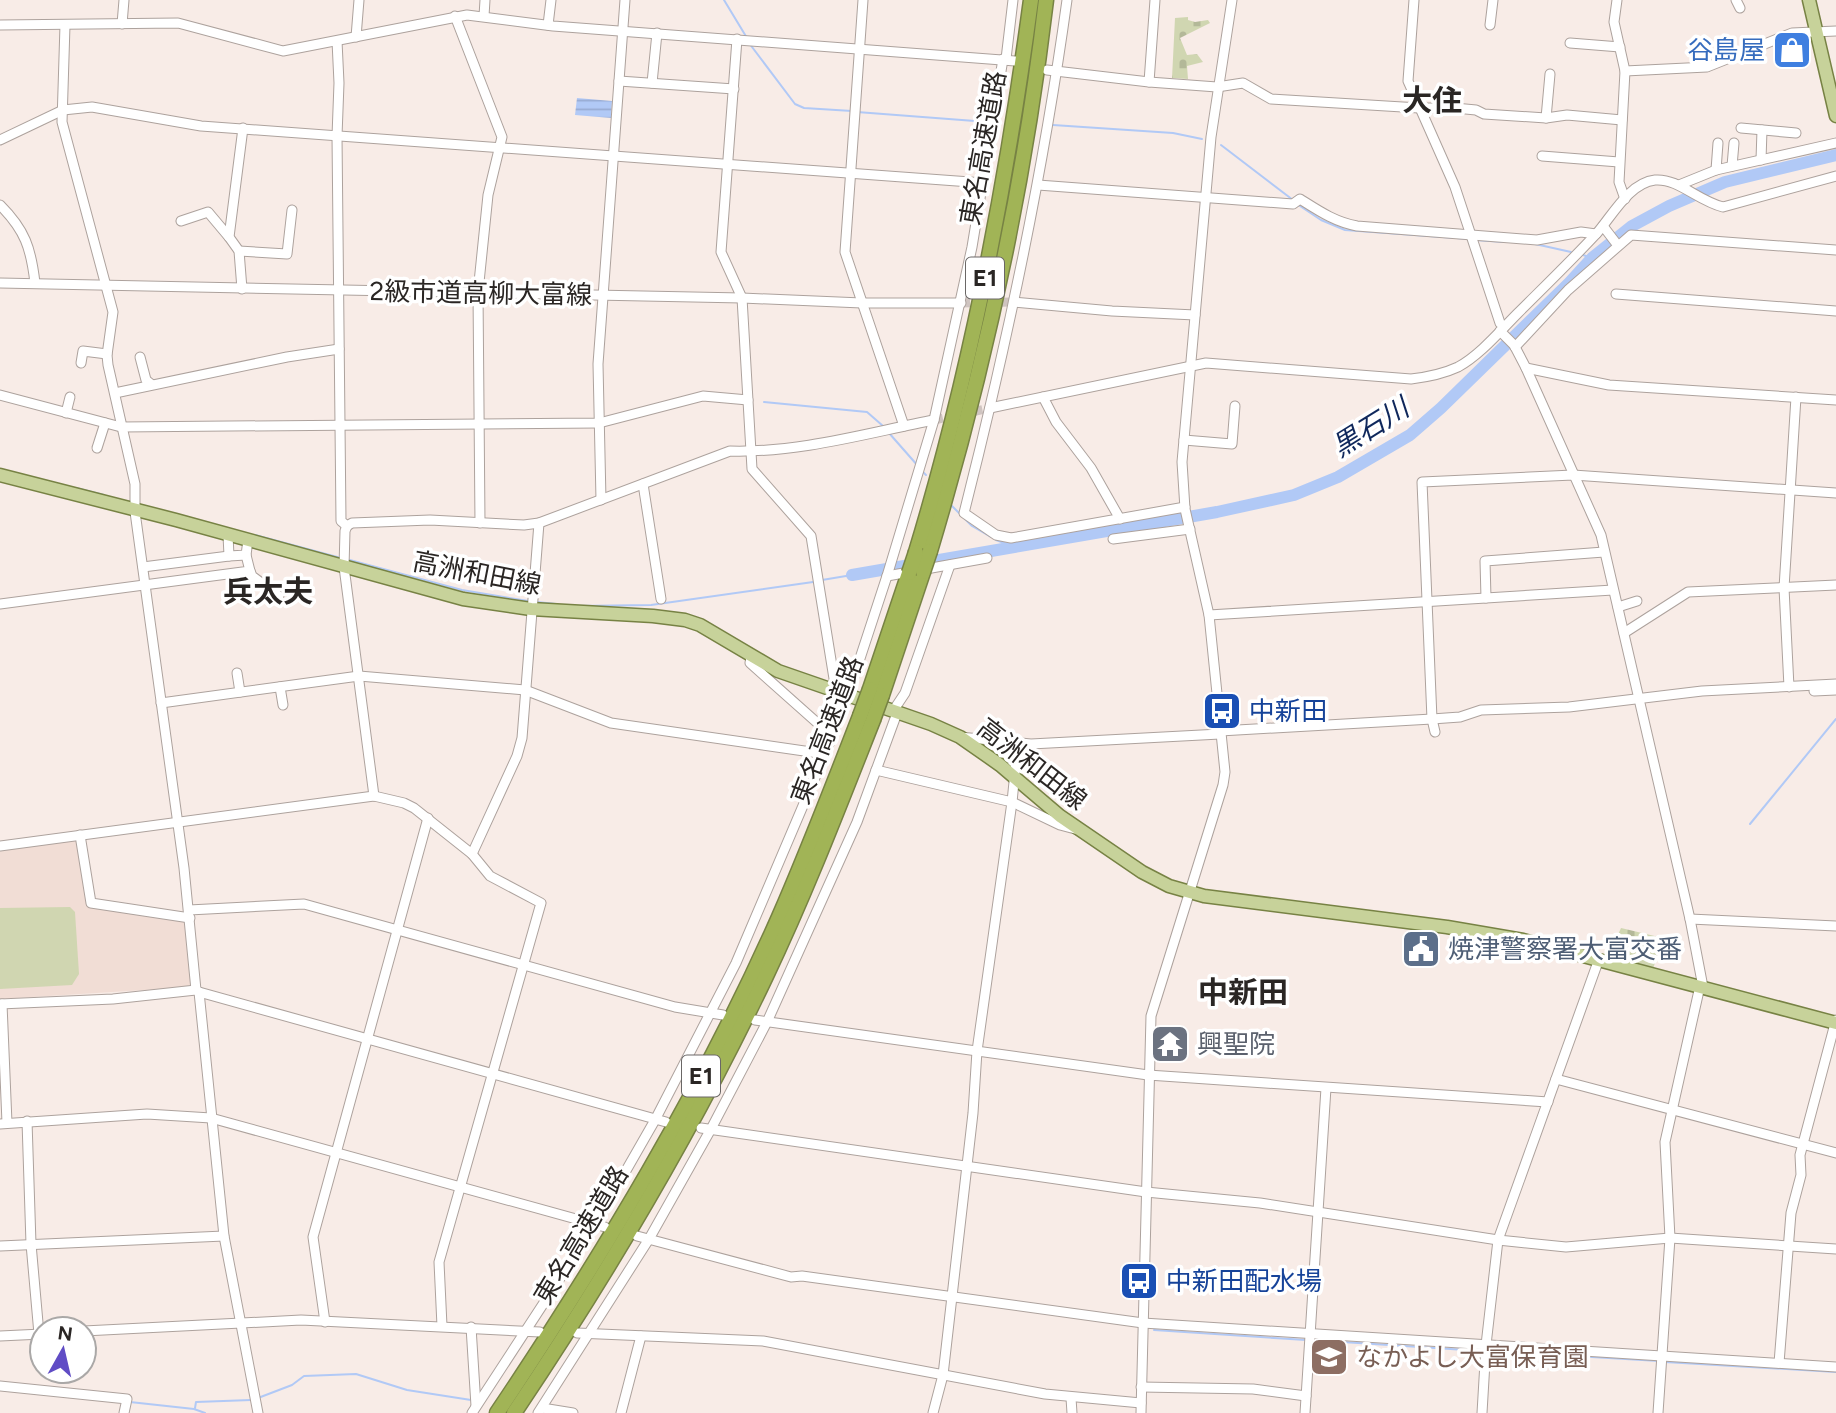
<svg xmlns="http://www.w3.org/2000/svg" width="1836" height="1413" viewBox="0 0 1836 1413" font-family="Figtree,'Noto Sans JP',sans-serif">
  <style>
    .built { fill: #f1ddd5 }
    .grass { fill: #d0d6b1 }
    .cemetery { fill: url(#cemetery-stones) }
    .water { fill: url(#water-rules) }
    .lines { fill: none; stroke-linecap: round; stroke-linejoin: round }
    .stream { stroke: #b1c9f6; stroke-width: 2 }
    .river { stroke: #b1c9f6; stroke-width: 12 }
    .minor-tunnel { stroke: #cfc4c0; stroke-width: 9; stroke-dasharray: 9 4.5; stroke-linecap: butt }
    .minor-casing { stroke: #ada29d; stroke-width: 11 }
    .major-casing { stroke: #778244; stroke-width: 15 }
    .highway-casing { stroke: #778244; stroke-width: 17 }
    .minor { stroke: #fff; stroke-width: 9 }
    .major { stroke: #c7d29a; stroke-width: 12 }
    .highway { stroke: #a1b456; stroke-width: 14 }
    .highway-bridge-casing { stroke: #778244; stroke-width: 17; stroke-linecap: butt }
    .highway-bridge { stroke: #a1b456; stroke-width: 14 }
    .labels { text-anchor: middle; stroke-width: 7; stroke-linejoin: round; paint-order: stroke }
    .shield { fill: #fff; stroke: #6a6766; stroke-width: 2 }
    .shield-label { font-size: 24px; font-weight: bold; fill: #2a2624 }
    .shop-label { font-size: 26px; fill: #366cbe; stroke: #fff; text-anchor: end }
    .street-label { font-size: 26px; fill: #2a2624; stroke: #fff }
    .transit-label { font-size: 26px; fill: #164399; stroke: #fff; text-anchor: start }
    .service-label { font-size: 26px; fill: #4e5e75; stroke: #fff; text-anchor: start }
    .worship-label { font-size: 26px; fill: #5b616d; stroke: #fff; text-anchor: start }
    .education-label { font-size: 26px; fill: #785e54; stroke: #fff; text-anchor: start }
    .water-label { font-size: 28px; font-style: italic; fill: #0f275b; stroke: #fff }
    .quarter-label { font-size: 30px; font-weight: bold; fill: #2a2624; stroke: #fff }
  </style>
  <defs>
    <pattern id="cemetery-stones" width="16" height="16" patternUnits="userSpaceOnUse" patternTransform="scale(1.75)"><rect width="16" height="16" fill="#d0d6b1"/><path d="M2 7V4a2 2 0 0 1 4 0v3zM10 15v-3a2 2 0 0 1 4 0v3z" fill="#b3b898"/></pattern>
    <pattern id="water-rules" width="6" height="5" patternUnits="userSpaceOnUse" patternTransform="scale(1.75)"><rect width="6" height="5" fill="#b1c9f6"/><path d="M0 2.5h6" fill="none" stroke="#98acd3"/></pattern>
  </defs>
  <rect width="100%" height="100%" fill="#f8ece7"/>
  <!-- built -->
  <path class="built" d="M78,840L87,906L187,920L193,987L0,999V851Z"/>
  <!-- grass -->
  <path class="grass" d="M70,907L75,912L79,974L72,985L0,989V908Z"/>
  <!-- cemetery -->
  <g class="cemetery">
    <path d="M1188,17V20L1195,22L1208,20L1210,23L1180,38L1187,55L1197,54L1203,62L1187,66L1188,79L1172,78L1175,18Z"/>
    <path d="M1621,928L1663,938L1653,969L1608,957Z"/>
  </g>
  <!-- water -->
  <path class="water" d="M577,98L612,101L611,118L575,115Z"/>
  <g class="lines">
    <!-- stream -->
    <g class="stream">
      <path d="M724,0L747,38"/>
      <path d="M749,43L795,104L804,108L852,111"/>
      <path d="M857,112L988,122"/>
      <path d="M1053,125L1173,133L1202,139"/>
      <path d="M1221,145L1293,200"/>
      <path d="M1297,204L1321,220L1345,230L1470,239"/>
      <path d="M1475,240L1505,242"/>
      <path d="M1535,244L1571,252"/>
      <path d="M1583,255L1592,258"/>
      <path d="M764,402L867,412L883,426"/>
      <path d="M889,433L918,466"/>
      <path d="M921,470L926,475"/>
      <path d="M76,488L104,495"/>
      <path d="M952,506L972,526L991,537"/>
      <path d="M255,535L341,558"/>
      <path d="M996,540L1012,546"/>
      <path d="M346,559L462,590L528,601"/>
      <path d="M822,580L852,575"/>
      <path d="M537,602L556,604"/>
      <path d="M576,606L651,605L813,582"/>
      <path d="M1750,824L1836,719"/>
      <path d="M1154,1330L1306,1340"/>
      <path d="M1312,1340L1481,1351"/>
      <path d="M1490,1351L1659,1361"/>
      <path d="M1665,1362L1836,1372"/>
      <path d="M258,1398L292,1385L304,1376L356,1374L407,1390L471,1400"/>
      <path d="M130,1402L194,1409L205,1413"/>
      <path d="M195,1408L196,1402L251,1400"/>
    </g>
    <!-- river -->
    <path class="river" d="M852,575L1217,512L1294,495L1338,477L1410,435L1441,408L1569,283L1592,258L1632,226L1669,206L1725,182L1836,155"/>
    <!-- minor-tunnel -->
    <g class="minor-tunnel">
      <path d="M961,303L1014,302"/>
      <path d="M934,420L990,408"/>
    </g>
    <defs>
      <g id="minor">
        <path d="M863,0L845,252L904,426"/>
        <path d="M1067,0C1043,174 1007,344 964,513L996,535L1011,538L1185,507"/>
        <path d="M1414,0L1408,81L1455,187L1500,323L1504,327"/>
        <path d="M1617,0L1614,22L1625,71L1619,182L1625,199"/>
        <path d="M1736,0L1740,8"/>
        <path d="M455,16L502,137L488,195L478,292L480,523"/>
        <path d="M484,16L485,0"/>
        <path d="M122,24L124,0"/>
        <path d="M0,25L178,23L283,51L467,15L553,26L1015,61"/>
        <path d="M65,25L62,122L113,312L107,355L108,365L135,484V512L184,868L196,990L199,992L224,1236L258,1413"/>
        <path d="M548,25L551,0"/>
        <path d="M1490,25L1493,0"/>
        <path d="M356,37L359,0"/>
        <path d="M737,39L721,252L742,298L752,469L811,536L836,691"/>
        <path d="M337,41L339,83L337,136L341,521L347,526"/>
        <path d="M1570,43L1620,47"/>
        <path d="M1006,59L1013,0"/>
        <path d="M1047,70L1149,82L1217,87L1243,83L1271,99L1419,108H1455L1476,110L1484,114L1546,118L1567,115L1622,120"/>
        <path d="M1625,71L1707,67L1792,33L1836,31"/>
        <path d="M619,81L734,89"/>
        <path d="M1149,82L1155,0"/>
        <path d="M652,83L657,33"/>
        <path d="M1546,118L1550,74"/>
        <path d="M1741,128L1796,133"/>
        <path d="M0,140L63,110L92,107L201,126L984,183"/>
        <path d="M1542,156L1619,162"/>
        <path d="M1761,160L1762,130"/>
        <path d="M1732,166L1734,143"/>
        <path d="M1716,170L1718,143"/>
        <path d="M1038,185L1293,204L1300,199C1319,211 1335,222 1357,226L1537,240L1581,232L1596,234"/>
        <path d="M1679,185L1716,170L1836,143"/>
        <path d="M0,205C25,230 31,248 35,283"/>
        <path d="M181,221L208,212L229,237"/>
        <path d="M1603,226L1616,243"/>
        <path d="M239,251L287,254L292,210"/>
        <path d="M0,283L742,298L862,303H961"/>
        <path d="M242,289L239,251L229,237L243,128"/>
        <path d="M1616,294L1836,311"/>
        <path d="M1014,302L1112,311L1195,315"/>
        <path d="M1500,331L1514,345L1526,368L1601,535L1690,919L1703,987"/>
        <path d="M1515,347L1568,290L1631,235L1836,250"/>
        <path d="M140,357L146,380L151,384"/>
        <path d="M81,363L83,351L107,354"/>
        <path d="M1526,368L1609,385L1836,400"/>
        <path d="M115,393L287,357L339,349"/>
        <path d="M0,395L121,427L599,423L703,396L748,400"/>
        <path d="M1043,397L1056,422L1091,468L1120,519"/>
        <path d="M990,408L1206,363L1411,379C1428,377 1443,374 1458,367C1480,355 1500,331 1518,313C1544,287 1571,261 1597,233C1612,216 1629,183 1655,180C1678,178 1698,201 1723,207L1836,176"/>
        <path d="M66,413L70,397"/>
        <path d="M1184,440L1232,444L1235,406"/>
        <path d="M97,448L105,423"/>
        <path d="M643,484L661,599"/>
        <path d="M601,500L598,364L625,0"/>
        <path d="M347,526L352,523L430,520L524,525L539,523L730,451C800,453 867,433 934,420"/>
        <path d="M347,526L345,531L344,567L374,796"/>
        <path d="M228,535L229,556L246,555L248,540"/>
        <path d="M1113,539L1190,529"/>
        <path d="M1604,552L1485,561L1486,598L1613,590"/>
        <path d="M143,567L229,556"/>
        <path d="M250,571L252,576L279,596"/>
        <path d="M887,576L987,558"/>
        <path d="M0,604L250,571L246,555"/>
        <path d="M1618,607L1637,601"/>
        <path d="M1209,615L1486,598"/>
        <path d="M1624,633L1688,592L1836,585"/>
        <path d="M751,657L750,663L832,736"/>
        <path d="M237,673L240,692"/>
        <path d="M280,687L283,705"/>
        <path d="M1789,687L1784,588L1796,397"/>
        <path d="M1814,691L1836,690"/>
        <path d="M161,703L359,676L525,690L611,723L825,754"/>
        <path d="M893,711L905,693L950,565"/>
        <path d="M1220,731L1432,719L1460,717L1481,710L1569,707L1702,691L1836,684"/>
        <path d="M1435,732L1432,719L1422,482L1573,475L1836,493"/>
        <path d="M960,737L1031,744L1220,734"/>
        <path d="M876,770L1012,802L1060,825L1075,829"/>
        <path d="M80,835L91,903L190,918"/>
        <path d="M0,846L374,796L404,803L414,808L472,854L490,876L541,903L439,1262L442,1326"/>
        <path d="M472,854L517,756L522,738L539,523"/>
        <path d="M189,910L304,904L675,1007L723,1015"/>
        <path d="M1690,919L1836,926"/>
        <path d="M199,992L666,1122"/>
        <path d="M0,1004L113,999L196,990"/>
        <path d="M2,1004L7,1123"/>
        <path d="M755,1020L1148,1075L1548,1102"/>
        <path d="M1556,1079L1836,1153"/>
        <path d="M27,1121L31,1244L39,1334"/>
        <path d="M0,1124L147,1114L211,1118L605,1227"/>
        <path d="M701,1128L1146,1192L1260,1203L1498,1240L1566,1247L1670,1238L1836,1249"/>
        <path d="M637,1236L791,1277L802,1276L1143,1323L1836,1367"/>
        <path d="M0,1246L224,1236"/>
        <path d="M325,1322L313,1237L428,818"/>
        <path d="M471,1327L476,1406"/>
        <path d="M84,1331L301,1320L540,1332"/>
        <path d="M577,1333L763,1341L1045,1394L1141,1403"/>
        <path d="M0,1336L42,1334"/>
        <path d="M1779,1363L1791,1213L1801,1175L1800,1155L1836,1020"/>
        <path d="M0,1386L127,1399L124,1413"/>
        <path d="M1141,1387L1253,1389L1306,1396"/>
        <path d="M1071,1398L1072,1413"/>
        <path d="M542,1408L573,1413"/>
        <path d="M472,1413L596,1223L655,1120L736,963L825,754L848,695L887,576L934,420L972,247L1003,59"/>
        <path d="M538,1413L649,1239L711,1129L767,1022L857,822L897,713"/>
        <path d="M621,1413L641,1336"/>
        <path d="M933,1413L943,1375L973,1113L977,1051L1012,802L1018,742"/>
        <path d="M1141,1413L1151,1016L1223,785L1225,772L1209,615L1185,509L1182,462L1211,137L1232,0"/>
        <path d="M1305,1413L1326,1088"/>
        <path d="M1482,1413L1486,1345L1498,1240L1599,959"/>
        <path d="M1658,1413L1670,1238L1665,1142L1700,986"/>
      </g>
      <g id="major">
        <path d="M1809,0L1836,116"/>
        <path d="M0,475L176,520L463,599L531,609L653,616L685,620L700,625L778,671L931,724L960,737L1000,765L1060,816L1142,872L1169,886L1204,896L1447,927L1523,940L1836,1023"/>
      </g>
      <g id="highway">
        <path d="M930,551C984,371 1024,187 1046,0"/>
        <path d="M916,552C971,371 1006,187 1031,0"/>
        <path d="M870,689L909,573"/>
        <path d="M882,695L923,572"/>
        <path d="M497,1413C603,1255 702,1091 779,917C808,851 834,783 860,716"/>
        <path d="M514,1413C608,1273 694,1128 766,976C806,892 839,806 873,720"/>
      </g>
    </defs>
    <!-- minor casing -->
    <use href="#minor" class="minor-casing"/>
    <!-- major casing -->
    <use href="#major" class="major-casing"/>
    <!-- highway casing -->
    <use href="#highway" class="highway-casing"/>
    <!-- minor -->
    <use href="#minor" class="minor"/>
    <!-- major -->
    <use href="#major" class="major"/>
    <!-- highway -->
    <use href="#highway" class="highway"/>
    <defs>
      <g id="highway-bridge">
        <path d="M923,572L930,551"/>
        <path d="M909,573L916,552"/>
        <path d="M860,716L870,689"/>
        <path d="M873,720L882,695"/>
      </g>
    </defs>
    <!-- highway-bridge casing -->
    <use href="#highway-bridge" class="highway-bridge-casing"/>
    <!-- highway-bridge -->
    <use href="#highway-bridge" class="highway-bridge"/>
  </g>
  <!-- icons -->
  <defs>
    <symbol id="shop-square" viewBox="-11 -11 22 22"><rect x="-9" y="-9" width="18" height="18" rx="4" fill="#3f7fe0" stroke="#fff"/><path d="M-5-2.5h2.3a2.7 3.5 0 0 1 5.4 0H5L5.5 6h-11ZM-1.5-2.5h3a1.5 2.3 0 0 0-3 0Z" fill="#fff"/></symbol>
    <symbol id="bus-square" viewBox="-11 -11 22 22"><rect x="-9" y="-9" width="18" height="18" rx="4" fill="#1a4fb4" stroke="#fff"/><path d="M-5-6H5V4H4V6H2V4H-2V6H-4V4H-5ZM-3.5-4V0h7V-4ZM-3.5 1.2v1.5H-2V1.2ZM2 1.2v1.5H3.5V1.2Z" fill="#fff"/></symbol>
    <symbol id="civic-square" viewBox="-11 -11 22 22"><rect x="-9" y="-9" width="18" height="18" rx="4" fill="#5c6f8a" stroke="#fff"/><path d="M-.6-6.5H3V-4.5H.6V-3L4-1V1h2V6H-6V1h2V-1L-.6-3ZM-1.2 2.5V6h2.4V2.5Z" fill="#fff"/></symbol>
    <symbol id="temple-square" viewBox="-11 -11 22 22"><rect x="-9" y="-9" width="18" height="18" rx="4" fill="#6b7280" stroke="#fff"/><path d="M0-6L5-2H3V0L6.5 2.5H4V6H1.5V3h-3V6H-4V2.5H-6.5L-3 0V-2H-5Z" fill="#fff"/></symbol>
    <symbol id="school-square" viewBox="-11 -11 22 22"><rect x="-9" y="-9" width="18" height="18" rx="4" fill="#8d6e63" stroke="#fff"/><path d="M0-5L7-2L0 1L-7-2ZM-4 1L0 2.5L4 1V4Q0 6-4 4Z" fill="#fff"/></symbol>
  </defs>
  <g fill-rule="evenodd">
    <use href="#shop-square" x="1770" y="28" width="44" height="44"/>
    <use href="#bus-square" x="1200" y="689" width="44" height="44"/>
    <use href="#civic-square" x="1399" y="927" width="44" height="44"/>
    <use href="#temple-square" x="1148" y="1022" width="44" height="44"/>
    <use href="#bus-square" x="1117" y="1259" width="44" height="44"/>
    <use href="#school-square" x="1307" y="1335" width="44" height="44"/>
  </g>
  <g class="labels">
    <!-- shield labels -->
    <g class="shield">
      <rect x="966" y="257.5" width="38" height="41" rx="5"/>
      <rect x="682" y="1055.5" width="38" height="41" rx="5"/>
    </g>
    <g class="shield-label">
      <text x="985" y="286">E1</text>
      <text x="701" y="1084">E1</text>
    </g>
    <!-- shop labels -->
    <g class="shop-label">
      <text x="1765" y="59">谷島屋</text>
    </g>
    <!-- street labels -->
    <g class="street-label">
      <text transform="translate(983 148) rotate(-80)" y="9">東名高速道路</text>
      <text transform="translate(481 293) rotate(1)" y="9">2級市道高柳大富線</text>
      <text transform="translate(477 573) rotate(11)" y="9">高洲和田線</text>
      <text transform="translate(827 730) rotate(-69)" y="9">東名高速道路</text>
      <text transform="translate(1032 764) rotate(38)" y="9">高洲和田線</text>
      <text transform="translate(581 1235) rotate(-59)" y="9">東名高速道路</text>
    </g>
    <!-- transit labels -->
    <g class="transit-label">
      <text x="1249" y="720">中新田</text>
      <text x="1166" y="1290">中新田配水場</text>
    </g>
    <!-- service labels -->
    <g class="service-label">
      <text x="1448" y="958">焼津警察署大富交番</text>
    </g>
    <!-- worship labels -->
    <g class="worship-label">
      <text x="1197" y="1053">興聖院</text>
    </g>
    <!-- education labels -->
    <g class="education-label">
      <text x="1356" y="1366">なかよし大富保育園</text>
    </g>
    <!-- water labels -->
    <g class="water-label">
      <text transform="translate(1370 427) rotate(-32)" y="10">黒石川</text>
    </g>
    <!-- quarter labels -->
    <g class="quarter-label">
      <text x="1432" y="111">大住</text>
      <text x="268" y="602">兵太夫</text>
      <text x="1243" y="1003">中新田</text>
    </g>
  </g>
  <!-- north arrow -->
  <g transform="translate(63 1350) rotate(8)"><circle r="33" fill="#ffffff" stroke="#aaa8a7" stroke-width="2"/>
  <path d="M0-5L12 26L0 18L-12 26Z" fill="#604cc5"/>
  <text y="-10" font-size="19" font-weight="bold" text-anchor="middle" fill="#2a2624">N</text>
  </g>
</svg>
